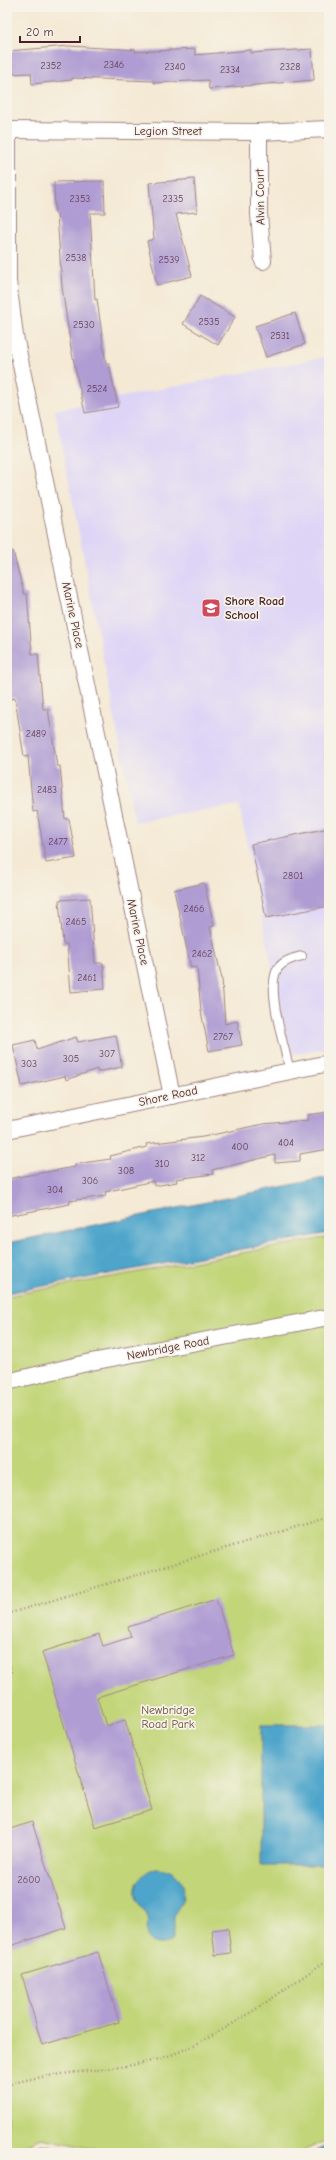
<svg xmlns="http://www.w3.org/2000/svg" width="336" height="2160" viewBox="0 0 336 2160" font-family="'Comic Neue',sans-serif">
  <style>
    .built { fill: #ded5f6 }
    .green { fill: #c2d579; stroke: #867a52 }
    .water { fill: #4ea5cb; stroke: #4c627b }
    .building { fill: #af9cd3 }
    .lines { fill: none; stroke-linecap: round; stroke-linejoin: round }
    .lane-casing { stroke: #9f8480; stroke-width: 10 }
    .street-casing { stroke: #9f8480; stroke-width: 18 }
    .path { stroke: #9f8480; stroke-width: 2.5; stroke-dasharray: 1 3; stroke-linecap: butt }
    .lane { stroke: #fff; stroke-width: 8 }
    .street { stroke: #fff; stroke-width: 16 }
    .labels { text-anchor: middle; stroke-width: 3.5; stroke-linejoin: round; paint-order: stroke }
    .number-label { font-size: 10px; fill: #633e55 }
    .street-label { font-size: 12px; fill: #4a1f2b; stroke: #f7f3e8 }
    .poi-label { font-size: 12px; font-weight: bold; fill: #4a1f2b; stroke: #f7f3e8; text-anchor: start }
    .park-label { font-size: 12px; fill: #684c3e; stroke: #f7f3e8 }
  </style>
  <rect width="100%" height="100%" fill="#f7f3e8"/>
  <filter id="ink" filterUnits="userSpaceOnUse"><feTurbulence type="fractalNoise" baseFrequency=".025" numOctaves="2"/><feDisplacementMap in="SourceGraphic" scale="8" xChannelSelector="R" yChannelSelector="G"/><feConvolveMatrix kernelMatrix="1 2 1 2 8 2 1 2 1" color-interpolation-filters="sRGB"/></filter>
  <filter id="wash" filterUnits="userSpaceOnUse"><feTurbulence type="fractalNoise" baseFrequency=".012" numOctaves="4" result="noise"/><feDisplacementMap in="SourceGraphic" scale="16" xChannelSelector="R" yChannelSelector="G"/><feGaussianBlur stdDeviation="0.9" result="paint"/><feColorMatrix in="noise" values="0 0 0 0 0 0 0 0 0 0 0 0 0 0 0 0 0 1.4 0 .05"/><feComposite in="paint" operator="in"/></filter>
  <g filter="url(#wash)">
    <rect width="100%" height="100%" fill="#f4e9d4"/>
    <!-- built -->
    <path class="built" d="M329,356V1047L290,1055L239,805L135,822L55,410Z"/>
    <!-- green -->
    <path class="green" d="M329,1237V2139L299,2153H112L42,2138L7,2153V1296Z"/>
    <!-- water -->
    <g class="water">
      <path d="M329,1177V1233L7,1293V1243Z"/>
      <rect x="261" y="1725" width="68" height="140"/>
      <path d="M156,1868C174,1868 189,1882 182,1900C181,1905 177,1909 175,1913C171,1924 181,1945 160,1944C140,1944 151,1924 146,1913C143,1909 139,1905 137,1900C132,1885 142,1872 156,1868Z"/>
      <path d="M42,2144L83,2153H22Z"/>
      <path d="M329,2145V2153H313Z"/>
    </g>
    <g id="blocks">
      <!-- building -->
      <g class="building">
        <path d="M69,46L136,50L135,52L195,49V55L251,50V53L312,49L314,80L209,89L208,80L154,83V81L72,78V80L32,84L31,73L7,74V51Z"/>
        <path d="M194,179L197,212L176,214L192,276L157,285L147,241L154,239L149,183Z"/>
        <path d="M104,181L105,213H90L95,300L97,299L106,364H109L118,407L85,413L71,348L62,287L57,214H55L54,182Z"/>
        <path d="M200,296L235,317L218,345L183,324Z"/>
        <path d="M295,313L305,344L266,357L255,326Z"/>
        <path d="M13,551L24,594H27L32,654H38L43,709H48L57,766H60L65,819H69L76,858L46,863L37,811L33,812L28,756L24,757L15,698L11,699L7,650V552Z"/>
        <path d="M329,828V906L266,918L251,844Z"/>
        <path d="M204,883L214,926L210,927L222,979L225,1024L237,1021L242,1045L209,1051L201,1011L197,967L191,968L174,890Z"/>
        <path d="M90,898L95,963H103L105,989L71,992L67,944H63L59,900Z"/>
        <path d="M116,1035L122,1067L97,1072V1069L66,1080L65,1076L22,1086L13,1045L35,1040L37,1050L76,1037L78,1042Z"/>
        <path d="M329,1112V1149L300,1154V1161L275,1163V1155L212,1170L213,1174L176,1179L177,1182L154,1186L153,1181L105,1192L106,1196L69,1201L70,1204L7,1216V1179L75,1167V1164L111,1159L110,1156L147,1147L146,1144L203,1137L263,1124L308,1120L307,1115Z"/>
        <path d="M216,1599L234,1655L97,1697L106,1726L125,1720L152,1810L95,1827L42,1652L99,1634L103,1646L131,1637L128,1627Z"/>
        <path d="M32,1822L66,1928L7,1947V1830Z"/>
        <path d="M228,1928L231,1953L215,1955L212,1930Z"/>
        <path d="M98,1952L119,2022L42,2045L22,1975Z"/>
      </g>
    </g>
  </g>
  <g filter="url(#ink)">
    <use href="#blocks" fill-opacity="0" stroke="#9f8480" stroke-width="1"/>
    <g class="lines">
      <defs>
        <path id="lane" d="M290,1071C285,1049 265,986 278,968C283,961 293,958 302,956"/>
        <g id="street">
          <path d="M7,130L259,132L329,129"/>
          <path d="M8,130V281L15,336L172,1096"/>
          <path d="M259,132V214L263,261"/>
          <path d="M7,1130L329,1063"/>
          <path d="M7,1382L91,1362L329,1317"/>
        </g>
      </defs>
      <!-- lane casing -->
      <use href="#lane" class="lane-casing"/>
      <!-- street casing -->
      <use href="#street" class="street-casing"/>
      <!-- path -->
      <g class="path">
        <path d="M7,1614L329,1517"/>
        <path d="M7,1656L12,1673L7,1674"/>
        <path d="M7,2085C62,2068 123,2074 176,2053C230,2031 281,1991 329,1959"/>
      </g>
      <!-- lane -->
      <use href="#lane" class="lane"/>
      <!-- street -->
      <use href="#street" class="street"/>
    </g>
  </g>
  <!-- icons -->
  <defs>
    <symbol id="school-square" viewBox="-11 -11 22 22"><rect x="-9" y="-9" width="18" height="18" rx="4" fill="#d1495b" stroke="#f7f3e8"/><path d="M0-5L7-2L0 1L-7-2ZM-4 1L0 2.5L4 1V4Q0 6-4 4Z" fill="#fff"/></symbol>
  </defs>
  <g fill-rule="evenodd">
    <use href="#school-square" x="200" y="597" width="22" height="22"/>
  </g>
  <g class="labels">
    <!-- number labels -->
    <g class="number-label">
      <text x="114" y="68">2346</text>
      <text x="51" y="69">2352</text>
      <text x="175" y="70">2340</text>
      <text x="290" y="70">2328</text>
      <text x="230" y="73">2334</text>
      <text x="80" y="202">2353</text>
      <text x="173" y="202">2335</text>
      <text x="76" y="261">2538</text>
      <text x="169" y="263">2539</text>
      <text x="209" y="325">2535</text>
      <text x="84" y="328">2530</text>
      <text x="280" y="339">2531</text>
      <text x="97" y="392">2524</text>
      <text x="36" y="737">2489</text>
      <text x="47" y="793">2483</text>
      <text x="58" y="845">2477</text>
      <text x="293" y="879">2801</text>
      <text x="194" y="912">2466</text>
      <text x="76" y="925">2465</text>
      <text x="202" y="957">2462</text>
      <text x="87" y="981">2461</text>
      <text x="223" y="1040">2767</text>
      <text x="107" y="1057">307</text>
      <text x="71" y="1062">305</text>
      <text x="29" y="1067">303</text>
      <text x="286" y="1146">404</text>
      <text x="240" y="1150">400</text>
      <text x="198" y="1161">312</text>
      <text x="162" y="1167">310</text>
      <text x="126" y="1174">308</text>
      <text x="90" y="1184">306</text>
      <text x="55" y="1193">304</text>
      <text x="29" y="1883">2600</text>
    </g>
    <!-- street labels -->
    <g class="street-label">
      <text x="168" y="135">Legion Street</text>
      <text transform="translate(260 197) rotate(-91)" y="4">Alvin Court</text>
      <text transform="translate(73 615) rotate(78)" y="4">Marine Place</text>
      <text transform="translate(138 932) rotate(78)" y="4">Marine Place</text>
      <text transform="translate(168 1096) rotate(-12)" y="4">Shore Road</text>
      <text transform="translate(168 1348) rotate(-11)" y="4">Newbridge Road</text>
    </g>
    <!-- poi labels -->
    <g class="poi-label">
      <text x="225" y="605">Shore Road<tspan x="225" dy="14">School</tspan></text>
    </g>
    <!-- park labels -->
    <g class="park-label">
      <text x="168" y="1714">Newbridge<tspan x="168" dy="14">Road Park</tspan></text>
    </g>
  </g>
  <!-- margin -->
  <rect width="336" height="2160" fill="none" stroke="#f7f3e8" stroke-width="24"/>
  <!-- scale -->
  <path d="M20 36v6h60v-6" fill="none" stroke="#4a1f2b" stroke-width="2"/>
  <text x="26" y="36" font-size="12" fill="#4a1f2b" stroke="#f7f3e8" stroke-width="3" paint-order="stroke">20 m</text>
</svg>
